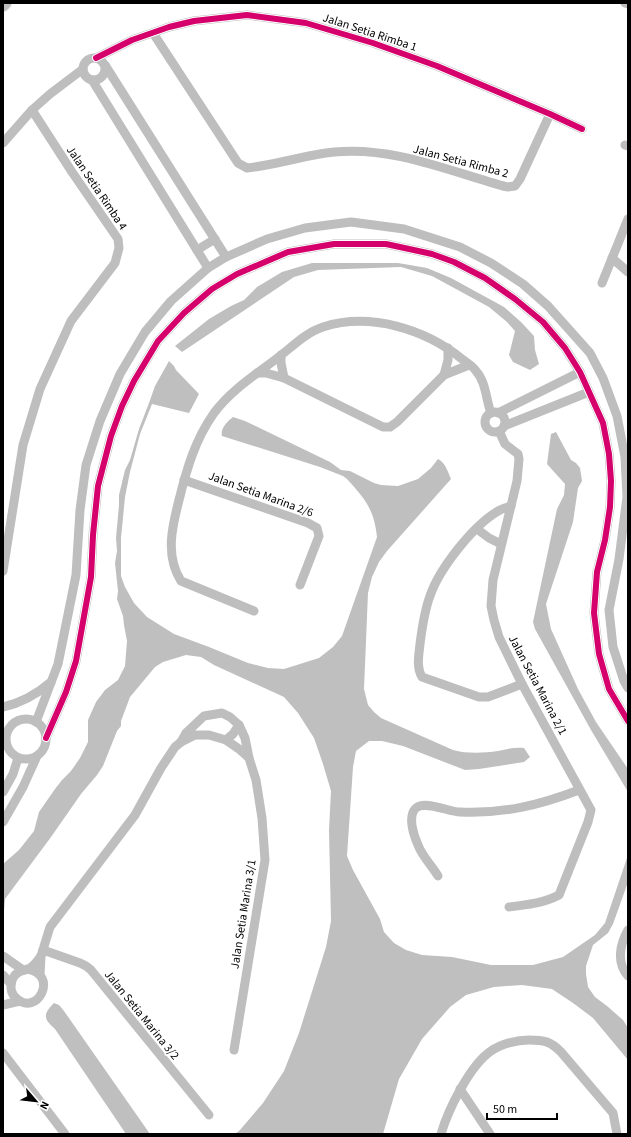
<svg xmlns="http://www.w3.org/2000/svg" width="631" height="1137" viewBox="0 0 631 1137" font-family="'Source Sans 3',sans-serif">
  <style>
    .water { fill: #bfbfbf }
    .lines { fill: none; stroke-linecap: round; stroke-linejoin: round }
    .major-casing { stroke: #dbdbdb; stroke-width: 14 }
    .minor { stroke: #bebebe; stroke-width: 9 }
    .major { stroke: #bebebe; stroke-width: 12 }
    .cycleway-casing { stroke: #fff; stroke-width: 8 }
    .cycleway { stroke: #d6006c; stroke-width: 6 }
    .labels { text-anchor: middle; stroke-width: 3; stroke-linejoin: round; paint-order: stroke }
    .street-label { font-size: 12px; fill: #000; stroke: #fff }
  </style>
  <rect width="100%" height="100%" fill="#fff"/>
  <!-- water -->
  <g class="water">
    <path d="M312,263H398L427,268L451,278L504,307L521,322L534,336L535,350L539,364L530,370L513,362L509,355L515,331L507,322L489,307L432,276L401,267L318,270L294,277L182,352L175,346L209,319L231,306L244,300L257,287L282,272Z"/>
    <path d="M169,361L174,366L176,370L199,394L189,413L152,404L140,434L130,472L125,497L121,538V576L125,587L134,603L147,617L174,634L209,647L248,663L268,668L284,669L319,658L333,647L342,636L377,537C374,509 365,499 347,479L343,476L320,467L222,436C220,428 228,421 233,417L245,421L330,462L341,470L350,471L374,483L381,485L398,486L418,479L431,468L438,459C445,462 448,472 451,479L387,551L379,562L372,577L368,593L364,689L368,705L374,712L381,718L453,750C467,754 484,753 498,751C507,749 515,747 524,748L530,757L524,762L479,769L465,770L403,746L382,741H369L356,751L353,767L347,856L353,870L380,919L384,932L394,943L406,950L422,955L452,957L491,965H533L563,957L595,935L605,923L628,855V882L613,924L608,933L593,945L586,966V974L588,987L595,997L607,1006L623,1020L628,1028V1060L593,1018L573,1003L552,989L522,985L494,987L466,995L450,1007L422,1039L399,1079L383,1134H235L240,1130L263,1103L284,1071L299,1033L326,947L331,921L329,830L331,791L323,764L314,738L298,713L284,697L214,665L201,657L186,655L163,662L155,667L130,697L121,721V726L117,731L103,766L97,775L81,794L51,837L5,899L4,911L3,912V864L19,850L34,831L39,812L55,789L62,780L71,771L80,758L88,742V720L96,702L105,690L118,680L125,666L127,641L124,625L123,616L117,599L118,591L115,563L117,551L116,538L119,505V495L125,470L130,460L139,429L149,403L155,386Z"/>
    <path d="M556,432L571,460L576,463L580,468L582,481L578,488L573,522L546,604L551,629L578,689L596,722L628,769V792L591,730L535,629L533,622L557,509L564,495L565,484L547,464L551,434Z"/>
    <path d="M54,1003L59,1005L64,1011L150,1134H126L55,1029C43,1019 43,1014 54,1003Z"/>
  </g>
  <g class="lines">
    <defs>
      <path id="major" d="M3,5L5,3"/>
    </defs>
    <!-- major casing -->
    <use href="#major" class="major-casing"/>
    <!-- minor -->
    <g class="minor">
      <path d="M625,3L628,4"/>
      <path d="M153,33L238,163L247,168C276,165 305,155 334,152C394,146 451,172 507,187L515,186L520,179L550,114"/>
      <circle cx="94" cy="69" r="11"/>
      <path d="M96,58L132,40L169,27L194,21L247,15L306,23L373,43L437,66L550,114L582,129"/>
      <path d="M105,65L226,257"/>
      <path d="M92,80L208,268"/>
      <path d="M3,143L32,110L50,94L83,69"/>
      <path d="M625,145L628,146"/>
      <path d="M197,250L215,239"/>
      <path d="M612,258L628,272"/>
      <path d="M602,283L628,219"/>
      <path d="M281,355V363L284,378"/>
      <path d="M257,373H266L284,378L383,427H390L397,422L444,375L469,365"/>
      <path d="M444,375L448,360V348"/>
      <circle cx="495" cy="422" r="10"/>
      <path d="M498,413L580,372"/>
      <path d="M504,426L589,392"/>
      <path d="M499,431L505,444L518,454L519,459L517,481L493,580L491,606L494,620L499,637L522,684L591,810L588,822L559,895C544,903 526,905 509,907"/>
      <path d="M184,480L308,523L317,528L319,536L300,585"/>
      <path d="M511,506C508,507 504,508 500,510C474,524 439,569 430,596C424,612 422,628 420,644C419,655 416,667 422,677L479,697H488L522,684"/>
      <path d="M477,529L489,538L501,544"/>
      <path d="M3,571L23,445L40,389L71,321L115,263L119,248L118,239L72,172L32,110"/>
      <path d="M254,611L181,581C165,556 172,527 179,500C187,468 195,440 214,413C232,389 257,374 280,356C293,346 307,332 323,327C370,312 425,329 462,359C467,363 473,366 476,371C486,382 486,400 491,413"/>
      <path d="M3,707C21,703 37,694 51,682"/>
      <circle cx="26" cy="739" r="20"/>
      <path d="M36,722L58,664L76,575L80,510L86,465L100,421L120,374L145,332L171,301L208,268L226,257L267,239L305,228L351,222L404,229L460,247L491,263L523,284L548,306L590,353L603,378L617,416L625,457L627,497L619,559L609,610L613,647L624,681L628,688"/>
      <path d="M46,738L66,692L76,661L91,577L93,535L98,486L111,436L122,406L134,381L158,341L184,313L212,289L237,274L288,252L334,244H386L432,254L454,262L485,278L515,299L543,322L565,348L580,372L603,423L609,454L611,481L610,507L605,540L597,572L594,613L599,654L609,689L628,721"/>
      <path d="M226,740L233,734L239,725"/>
      <path d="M181,742L186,733L204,716L222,713L230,717L239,725L245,738L249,758L256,780L262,818L265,860L234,1050"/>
      <path d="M3,792L13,774L18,758"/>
      <path d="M3,822L23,787L37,756"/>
      <path d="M438,876C432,866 422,856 418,845C414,836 407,816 416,808C425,800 449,812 460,812C503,814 540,805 579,790"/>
      <path d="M628,930C620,944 616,963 628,976"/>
      <path d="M43,950L80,963L86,966L91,970L209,1115"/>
      <path d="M3,956L23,970"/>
      <path d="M27,969C60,974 37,1018 16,998C8,991 10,977 19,972C23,970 27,970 30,968C35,965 38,960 41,956"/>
      <path d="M3,975L11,984"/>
      <path d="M40,975L41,956L50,927L135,815L161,768L175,747L181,742L195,735H209L226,740L239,749L249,758"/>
      <path d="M3,1005L20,1001"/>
      <path d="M3,1053L65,1134"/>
      <path d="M460,1089L490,1134"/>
      <path d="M441,1134C448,1110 470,1065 491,1051C501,1044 516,1040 529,1040C544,1040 550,1041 561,1052L613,1113L617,1134"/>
    </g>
    <!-- major -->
    <use href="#major" class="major"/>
    <defs>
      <g id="cycleway">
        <path d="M96,58L132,40L169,27L194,21L247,15L306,23L373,43L437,66L550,114L582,129"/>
        <path d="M46,738L66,692L76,661L91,577L93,535L98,486L111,436L122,406L134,381L158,341L184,313L212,289L237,274L288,252L334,244H386L432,254L454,262L485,278L515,299L543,322L565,348L580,372L603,423L609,454L611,481L610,507L605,540L597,572L594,613L599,654L609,689L628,721"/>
      </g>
    </defs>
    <!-- cycleway casing -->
    <use href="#cycleway" class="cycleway-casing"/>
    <!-- cycleway -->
    <use href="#cycleway" class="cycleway"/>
  </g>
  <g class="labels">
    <!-- street labels -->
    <g class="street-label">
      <text transform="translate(370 32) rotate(18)" y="4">Jalan Setia Rimba 1</text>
      <text transform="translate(461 161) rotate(15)" y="4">Jalan Setia Rimba 2</text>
      <text transform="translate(97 188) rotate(56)" y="4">Jalan Setia Rimba 4</text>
      <text transform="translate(261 494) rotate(20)" y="4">Jalan Setia Marina 2/6</text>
      <text transform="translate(538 685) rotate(62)" y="4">Jalan Setia Marina 2/1</text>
      <text transform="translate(243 914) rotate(-81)" y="4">Jalan Setia Marina 3/1</text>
      <text transform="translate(142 1015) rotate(51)" y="4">Jalan Setia Marina 3/2</text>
    </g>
  </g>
  <!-- border -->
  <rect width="631" height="1137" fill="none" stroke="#000000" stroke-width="8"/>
  <!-- north arrow -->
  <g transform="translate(36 1101) rotate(118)" stroke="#ffffff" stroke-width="3" paint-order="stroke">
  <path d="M0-3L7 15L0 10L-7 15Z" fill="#000000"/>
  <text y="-6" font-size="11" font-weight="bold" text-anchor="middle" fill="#000000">N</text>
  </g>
  <!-- scale -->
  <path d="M487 1113v6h70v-6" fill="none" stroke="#000000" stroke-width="2"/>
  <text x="493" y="1113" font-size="12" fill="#000000" stroke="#ffffff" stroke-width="3" paint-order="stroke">50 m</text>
</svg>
